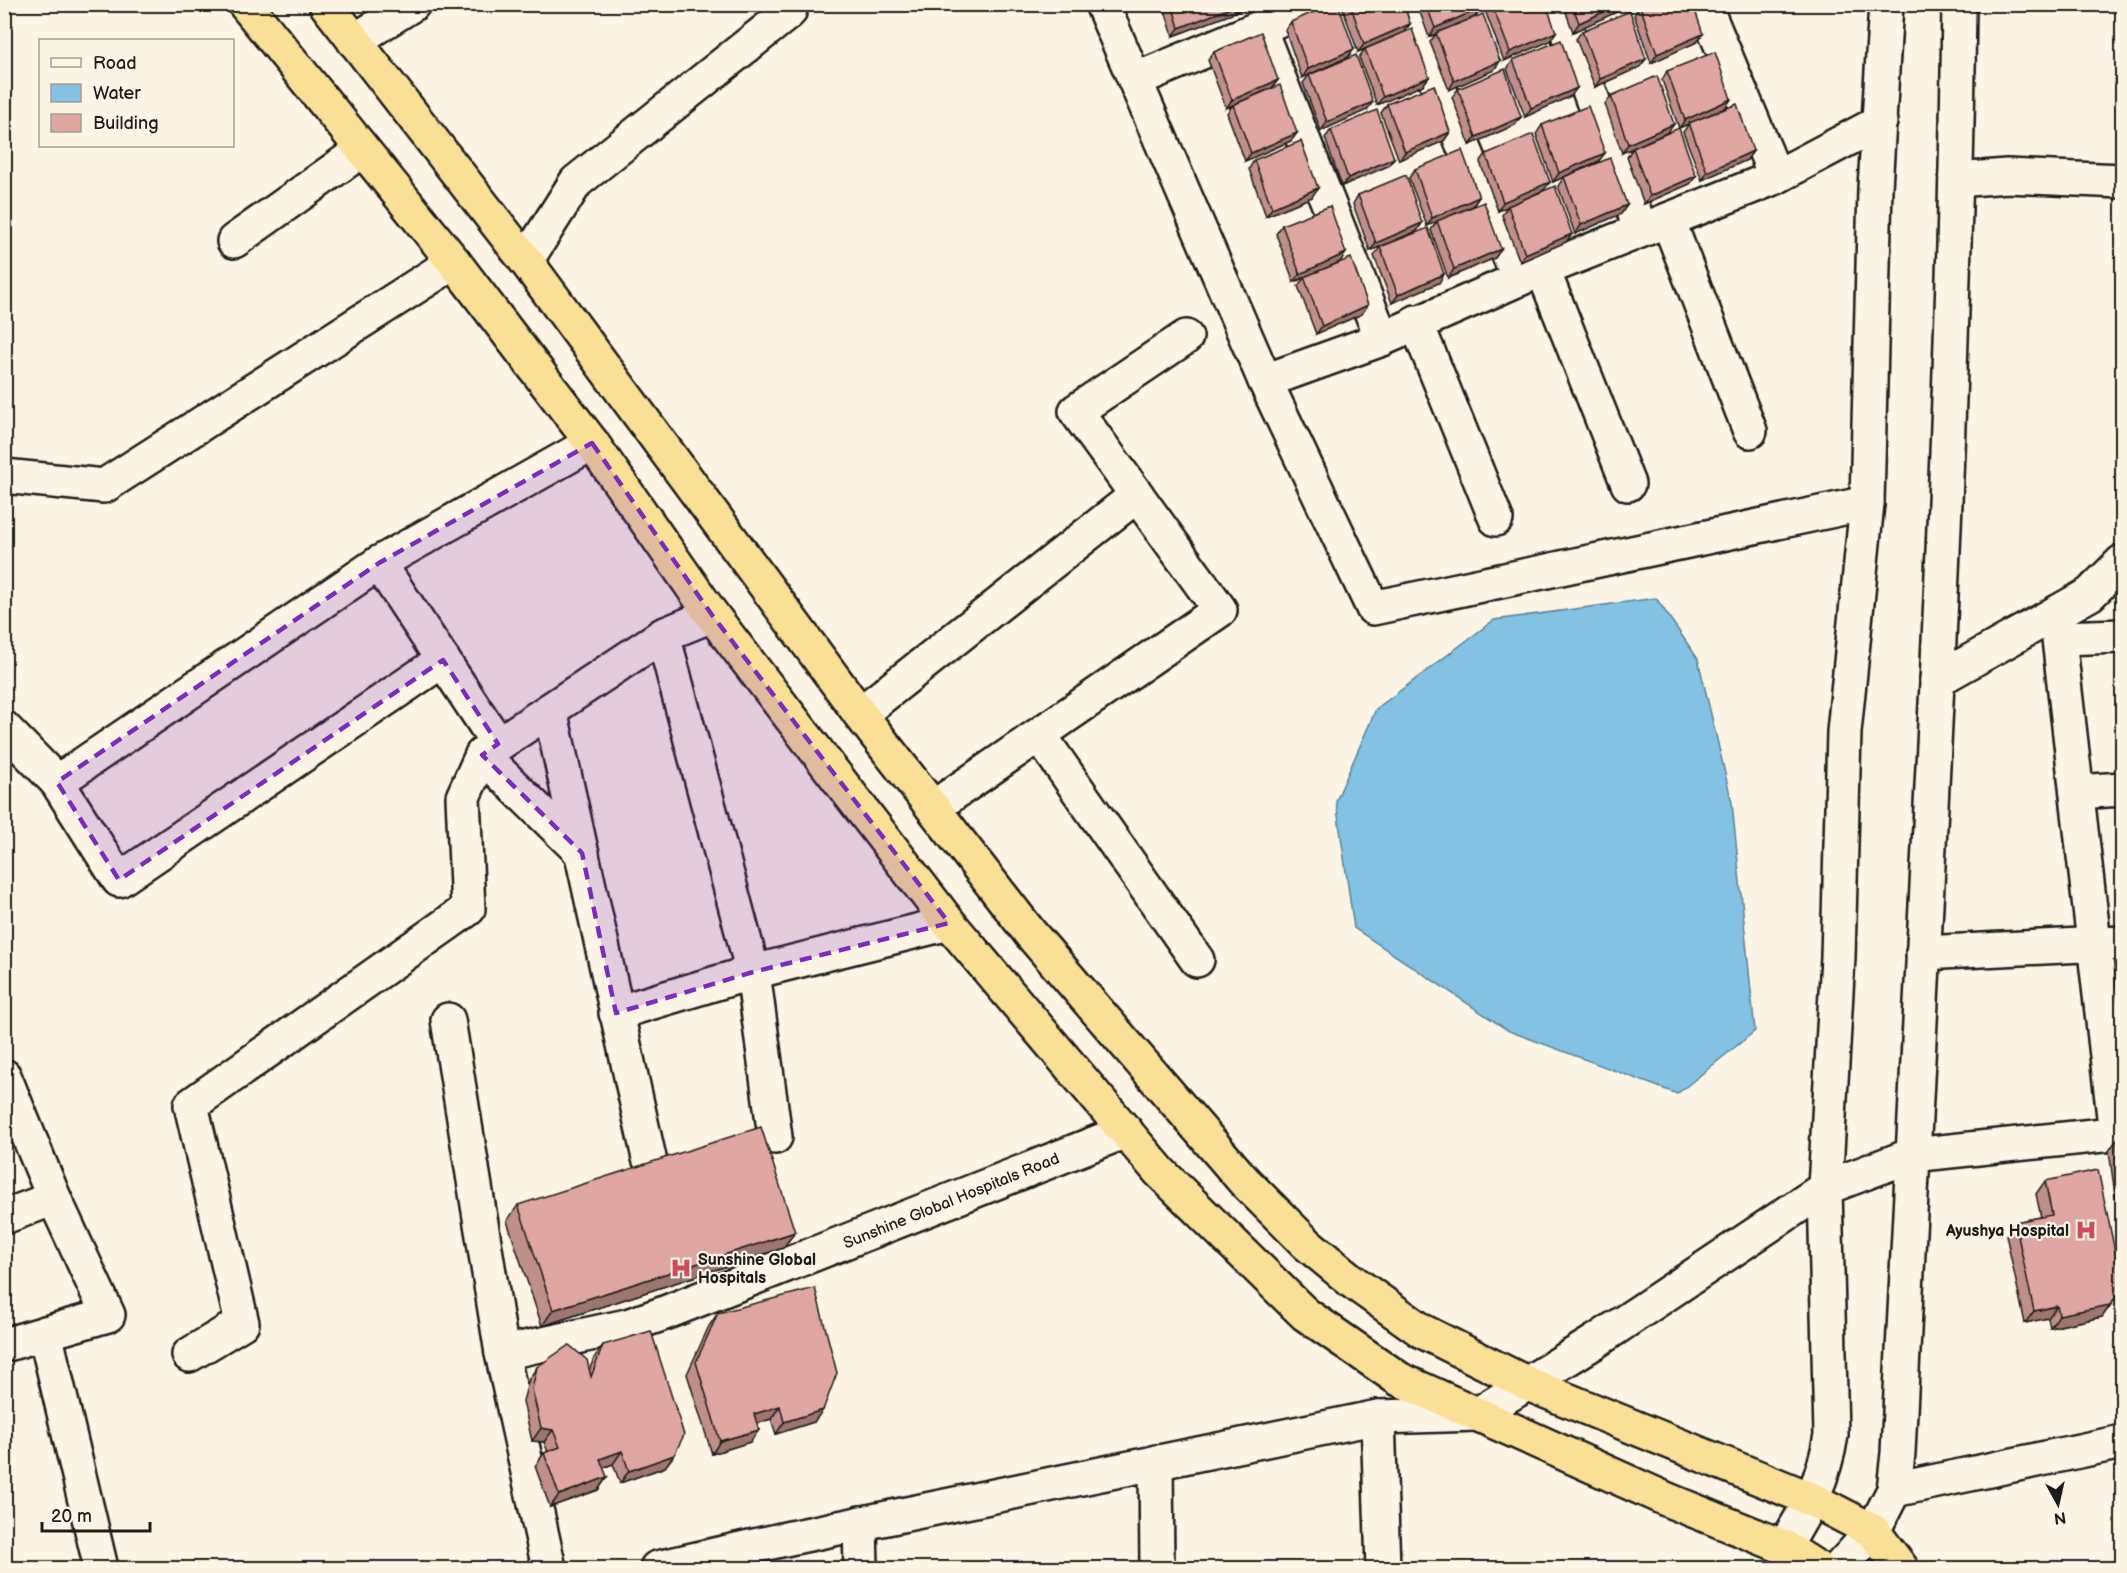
<svg xmlns="http://www.w3.org/2000/svg" width="2127" height="1573" viewBox="0 0 2127 1573" font-family="'Balsamiq Sans',sans-serif">
  <style>
    .water { fill: #83c2e3; stroke: #5a8093; stroke-width: 1.5 }
    .lines { fill: none; stroke-linecap: round; stroke-linejoin: round }
    .minor-casing { stroke: #1c1c1c; stroke-width: 38 }
    .highway-casing { stroke: #1c1c1c; stroke-width: 38 }
    .minor { stroke: #fcf5e5; stroke-width: 33 }
    .highway { stroke: #fadf96; stroke-width: 33 }
    .wall { fill: #c18f8a; stroke: #1c1c1c; stroke-width: 1.5 }
    .shaded-wall { fill: #9d7471; stroke: #1c1c1c; stroke-width: 1.5 }
    .building { fill: #e0a6a1; stroke: #1c1c1c; stroke-width: 1.5 }
    .marked { fill: #7b2cbf; fill-opacity: 0.2; stroke: #7b2cbf; stroke-width: 4.5; stroke-dasharray: 12 8; stroke-linejoin: round }
    .labels { text-anchor: middle; stroke-width: 4.5; stroke-linejoin: round; paint-order: stroke }
    .street-label { font-size: 16px; fill: #1c1c1c; stroke: #fcf5e5 }
    .poi-label { font-size: 16px; font-weight: bold; fill: #1c1c1c; stroke: #fcf5e5; text-anchor: end }
  </style>
  <rect width="100%" height="100%" fill="#fcf5e5"/>
  <filter id="ink" filterUnits="userSpaceOnUse"><feTurbulence type="fractalNoise" baseFrequency=".0167" numOctaves="2"/><feDisplacementMap in="SourceGraphic" scale="12" xChannelSelector="R" yChannelSelector="G"/><feConvolveMatrix kernelMatrix="1 2 1 2 8 2 1 2 1" color-interpolation-filters="sRGB"/></filter>
  <g filter="url(#ink)">
    <!-- water -->
    <path class="water" d="M1656,598L1698,659L1732,803L1755,1031L1677,1094L1509,1031L1354,928L1336,801L1376,709L1494,620Z"/>
    <g class="lines">
      <defs>
        <g id="minor">
          <path d="M1102,4L1265,381L1373,608L1867,503"/>
          <path d="M1404,4L1519,279"/>
          <path d="M1557,4L1641,230"/>
          <path d="M1704,4L1776,177"/>
          <path d="M1259,28L1382,339"/>
          <path d="M354,41L413,4"/>
          <path d="M1135,80L1316,4"/>
          <path d="M1957,180L2007,176L2122,181"/>
          <path d="M1668,220L1750,431"/>
          <path d="M234,241L362,150"/>
          <path d="M526,261L576,182L789,12L792,4"/>
          <path d="M1543,270L1628,484"/>
          <path d="M1416,322L1496,519"/>
          <path d="M1265,381L1382,339L1519,279L1776,177L1880,122"/>
          <path d="M4,476L104,486L454,262"/>
          <path d="M379,563L498,744"/>
          <path d="M2056,613L2116,1134"/>
          <path d="M663,635L753,972L775,1137"/>
          <path d="M2059,638L2122,636"/>
          <path d="M1937,680L2090,594L2122,562"/>
          <path d="M550,710L649,1158"/>
          <path d="M860,714L1137,495"/>
          <path d="M4,728L57,782L379,563L592,443"/>
          <path d="M1040,736L1197,960"/>
          <path d="M482,755L582,853"/>
          <path d="M57,782L119,880L443,660"/>
          <path d="M2077,792L2122,789"/>
          <path d="M934,807L1220,610L1076,411L1186,337"/>
          <path d="M1923,953L2122,943"/>
          <path d="M616,1013L753,972L949,923"/>
          <path d="M448,1020L502,1353L549,1568"/>
          <path d="M4,1076L54,1198L108,1315L4,1345"/>
          <path d="M4,1217L54,1198"/>
          <path d="M45,1333L101,1568"/>
          <path d="M502,1353L627,1326L662,1314L1126,1131"/>
          <path d="M189,1355L242,1323L191,1105L468,909L463,797L482,755L663,635L712,615"/>
          <path d="M1378,1417L1383,1568"/>
          <path d="M1156,1462L1157,1568"/>
          <path d="M1894,1490L2122,1442"/>
          <path d="M860,1523L861,1568"/>
          <path d="M1784,1547C1808,1508 1824,1480 1831,1435L1825,1188L1838,957L1844,732L1867,503L1875,188L1886,4"/>
          <path d="M657,1568L790,1538L1378,1417L1478,1414L1596,1341L1825,1188L1912,1155L2122,1133"/>
          <path d="M1839,1568L1873,1531L1894,1490L1898,1453C1921,970 1953,488 1959,4"/>
        </g>
        <g id="highway">
          <path d="M245,4L454,262L592,443L712,615L949,923L1160,1172L1305,1314L1399,1379L1668,1500L1784,1547L1817,1568"/>
          <path d="M326,4L526,261L860,714L1030,933L1244,1181L1307,1244L1353,1282L1422,1331L1528,1384L1813,1500L1873,1531L1901,1568"/>
        </g>
      </defs>
      <!-- minor casing -->
      <use href="#minor" class="minor-casing"/>
      <!-- highway casing -->
      <use href="#highway" class="highway-casing"/>
      <!-- minor -->
      <use href="#minor" class="minor"/>
      <!-- highway -->
      <use href="#highway" class="highway"/>
    </g>
    <!-- wall -->
    <g class="wall">
      <path d="M1163,4H1256L1236,12L1235,9L1232,14L1173,36Z"/>
      <path d="M1341,4H1404L1410,24L1404,32L1385,40L1429,77L1423,85L1377,105L1359,57L1365,49L1358,52Z"/>
      <path d="M1417,4H1480L1481,8L1475,17L1457,25L1500,61L1494,70L1449,90L1430,42L1436,34L1429,37Z"/>
      <path d="M1563,4H1624L1619,11L1573,32Z"/>
      <path d="M1492,5L1550,41L1504,61L1486,13Z"/>
      <path d="M1640,6L1697,42L1651,63L1634,15Z"/>
      <path d="M1291,22L1354,49L1348,57L1302,78L1285,30Z"/>
      <path d="M1582,31L1640,67L1595,87L1576,39Z"/>
      <path d="M1214,52L1278,80L1272,88L1256,95L1297,133L1291,141L1245,161L1227,113L1232,106L1226,108L1208,60Z"/>
      <path d="M1513,60L1571,96L1525,117L1507,69Z"/>
      <path d="M1667,71L1731,99L1725,108L1697,120L1753,151L1747,160L1702,180L1683,132L1689,124L1679,128L1662,80Z"/>
      <path d="M1309,75L1367,110L1321,131L1303,83Z"/>
      <path d="M1458,89L1521,117L1515,125L1470,145L1452,97Z"/>
      <path d="M1611,96L1674,124L1668,132L1622,153L1605,104Z"/>
      <path d="M1387,104L1450,132L1444,141L1399,160L1381,113Z"/>
      <path d="M1542,125L1599,161L1553,182L1536,134Z"/>
      <path d="M1331,130L1394,158L1388,166L1342,186L1325,138Z"/>
      <path d="M1633,148L1696,176L1690,184L1644,204L1627,157Z"/>
      <path d="M1486,154L1544,190L1498,211L1480,162Z"/>
      <path d="M1254,160L1312,197L1266,216L1249,169Z"/>
      <path d="M1415,169L1479,197L1473,206L1445,218L1501,249L1495,258L1448,278L1431,230L1437,221L1427,226L1409,178Z"/>
      <path d="M1564,177L1627,205L1621,214L1575,234L1558,186Z"/>
      <path d="M1358,195L1422,223L1417,231L1370,251L1353,204Z"/>
      <path d="M1508,206L1572,234L1566,242L1520,262L1502,215Z"/>
      <path d="M1282,225L1340,262L1314,273L1362,314L1316,334L1298,286L1304,278L1294,282L1276,234Z"/>
      <path d="M1380,247L1444,274L1439,283L1392,303L1374,256Z"/>
      <path d="M2122,1138V1246L2109,1151L2117,1139Z"/>
      <path d="M2045,1181L2122,1289L2102,1317L2050,1328L2048,1318L2025,1323L2006,1235L2015,1222L2041,1217L2036,1194Z"/>
      <path d="M518,1205L795,1232L783,1248L542,1326L507,1221Z"/>
      <path d="M718,1313L814,1422L776,1434L771,1419L757,1423L750,1442L712,1454L687,1374L709,1326Z"/>
      <path d="M603,1345L674,1455L665,1467L620,1483L613,1464L603,1468L607,1477L598,1490L550,1507L535,1466L544,1453L548,1452L544,1442L532,1441L523,1401L529,1379L537,1367L589,1371L594,1358Z"/>
    </g>
    <!-- shaded-wall -->
    <g class="shaded-wall">
      <path d="M1241,4H1256L1236,12Z"/>
      <path d="M1621,4H1624L1619,11L1573,32L1579,23Z"/>
      <path d="M1238,5L1232,14L1173,36L1179,28Z"/>
      <path d="M1481,8L1475,17L1429,37L1435,28Z"/>
      <path d="M1410,24L1404,32L1358,52L1364,44Z"/>
      <path d="M1556,32L1550,41L1504,61L1510,52Z"/>
      <path d="M1703,34L1697,42L1651,63L1657,54Z"/>
      <path d="M1354,49L1348,57L1302,78L1308,69Z"/>
      <path d="M1646,59L1640,67L1595,87L1600,79Z"/>
      <path d="M1500,61L1494,70L1449,90L1454,81Z"/>
      <path d="M1429,77L1423,85L1377,105L1383,97Z"/>
      <path d="M1278,80L1272,88L1226,108L1232,100Z"/>
      <path d="M1577,88L1571,96L1525,117L1531,108Z"/>
      <path d="M1731,99L1725,108L1679,128L1685,120Z"/>
      <path d="M1373,102L1367,110L1321,131L1327,122Z"/>
      <path d="M1521,117L1515,125L1470,145L1476,137Z"/>
      <path d="M1674,124L1668,132L1622,153L1628,144Z"/>
      <path d="M1450,132L1444,141L1399,160L1405,152Z"/>
      <path d="M1297,133L1291,141L1245,161L1251,153Z"/>
      <path d="M1753,151L1747,160L1702,180L1707,172Z"/>
      <path d="M1605,153L1599,161L1553,182L1559,173Z"/>
      <path d="M1394,158L1388,166L1342,186L1348,178Z"/>
      <path d="M1696,176L1690,184L1644,204L1650,196Z"/>
      <path d="M1550,182L1544,190L1498,211L1503,202Z"/>
      <path d="M1318,188L1312,197L1266,216L1272,208Z"/>
      <path d="M1479,197L1473,206L1427,226L1432,218Z"/>
      <path d="M1627,205L1621,214L1575,234L1581,225Z"/>
      <path d="M1422,223L1417,231L1370,251L1376,243Z"/>
      <path d="M1572,234L1566,242L1520,262L1525,254Z"/>
      <path d="M1501,249L1495,258L1448,278L1454,269Z"/>
      <path d="M1346,253L1340,262L1294,282L1300,274Z"/>
      <path d="M1444,274L1439,283L1392,303L1398,295Z"/>
      <path d="M1368,305L1362,314L1316,334L1322,326Z"/>
      <path d="M795,1232L783,1248L542,1326L553,1310Z"/>
      <path d="M2122,1289L2102,1317L2050,1328L2059,1315Z"/>
      <path d="M2057,1306L2048,1318L2025,1323L2034,1311Z"/>
      <path d="M780,1406L771,1419L745,1427L754,1414Z"/>
      <path d="M823,1410L814,1422L776,1434L784,1422Z"/>
      <path d="M541,1428L553,1430L544,1442L532,1441Z"/>
      <path d="M759,1430L750,1442L712,1454L720,1441Z"/>
      <path d="M622,1451L613,1464L591,1472L600,1459Z"/>
      <path d="M674,1455L665,1467L620,1483L629,1471Z"/>
      <path d="M607,1477L598,1490L550,1507L559,1495Z"/>
    </g>
    <!-- building -->
    <g class="building">
      <path d="M1172,4H1237L1238,5L1179,28Z"/>
      <path d="M1331,4H1338L1354,49L1308,69L1291,22Z"/>
      <path d="M1350,4H1404L1410,24L1364,44Z"/>
      <path d="M1426,4H1480L1481,8L1435,28Z"/>
      <path d="M1546,4L1556,32L1510,52L1492,5Z"/>
      <path d="M1572,4H1621L1579,23Z"/>
      <path d="M1644,4H1693L1703,34L1657,54L1640,6Z"/>
      <path d="M1630,11L1646,59L1600,79L1582,31Z"/>
      <path d="M1483,14L1500,61L1454,81L1436,33Z"/>
      <path d="M1412,29L1429,77L1383,97L1365,49Z"/>
      <path d="M1261,32L1278,80L1232,100L1214,52Z"/>
      <path d="M1561,40L1577,88L1531,108L1513,60Z"/>
      <path d="M1715,52L1731,99L1685,120L1667,71Z"/>
      <path d="M1356,55L1373,102L1327,122L1309,75Z"/>
      <path d="M1505,69L1521,117L1476,137L1458,89Z"/>
      <path d="M1657,76L1674,124L1628,144L1611,96Z"/>
      <path d="M1280,85L1297,133L1251,153L1233,105Z"/>
      <path d="M1434,85L1450,132L1405,152L1387,104Z"/>
      <path d="M1737,104L1753,151L1707,172L1689,123Z"/>
      <path d="M1588,106L1605,153L1559,173L1542,125Z"/>
      <path d="M1377,110L1394,158L1348,178L1331,130Z"/>
      <path d="M1679,128L1696,176L1650,196L1633,148Z"/>
      <path d="M1533,134L1550,182L1503,202L1486,154Z"/>
      <path d="M1301,141L1318,188L1272,208L1254,160Z"/>
      <path d="M1462,150L1479,197L1432,218L1415,169Z"/>
      <path d="M1610,158L1627,205L1581,225L1564,177Z"/>
      <path d="M1406,175L1422,223L1376,243L1358,195Z"/>
      <path d="M1555,186L1572,234L1525,254L1508,206Z"/>
      <path d="M1484,202L1501,249L1454,269L1437,221Z"/>
      <path d="M1330,206L1346,253L1300,274L1282,225Z"/>
      <path d="M1428,228L1444,274L1398,295L1380,247Z"/>
      <path d="M1351,258L1368,305L1322,326L1304,277Z"/>
      <path d="M761,1127L795,1232L553,1310L518,1205Z"/>
      <path d="M2122,1138V1174L2117,1139Z"/>
      <path d="M2098,1170L2122,1285V1289L2110,1305L2059,1315L2057,1306L2034,1311L2015,1222L2052,1215L2045,1181Z"/>
      <path d="M815,1288L837,1373L823,1410L784,1422L780,1406L754,1414L759,1430L720,1441L696,1362L718,1313Z"/>
      <path d="M651,1331L684,1435L674,1455L629,1471L622,1451L600,1459L607,1477L559,1495L544,1453L560,1447L553,1430L541,1428L532,1389L537,1367L569,1345L587,1360L591,1377L603,1345Z"/>
    </g>
  </g>
  <!-- marked area -->
  <path class="marked" d="M592,443L712,615L949,923L753,972L616,1013L582,853L482,755L498,744L443,660L119,880L57,782L379,563Z"/>
  <!-- icons -->
  <defs>
    <symbol id="hospital-bare" viewBox="-9 -9 18 18"><path d="M-5-5h3v3.5h4V-5h3V5h-3V1.5h-4V5h-3Z" fill="#d1495b" stroke="#fcf5e5" stroke-width="2.5" paint-order="stroke"/></symbol>
  </defs>
  <g fill-rule="evenodd">
    <use href="#hospital-bare" x="2071" y="1215" width="30" height="30"/>
    <use href="#hospital-bare" x="666" y="1253" width="30" height="30"/>
  </g>
  <g class="labels">
    <!-- street labels -->
    <g class="street-label">
      <text transform="translate(951 1200) rotate(-22)" y="6">Sunshine Global Hospitals Road</text>
    </g>
    <!-- poi labels -->
    <g class="poi-label">
      <text x="2069" y="1236">Ayushya Hospital</text>
      <text x="698" y="1265" text-anchor="start">Sunshine Global<tspan x="698" dy="18">Hospitals</tspan></text>
    </g>
  </g>
  <!-- margin -->
  <rect width="2127" height="1573" fill="none" stroke="#fcf5e5" stroke-width="24"/>
  <rect x="12" y="12" width="2103" height="1549" fill="none" stroke="#1c1c1c" stroke-width="2" filter="url(#ink)"/>
  <!-- legend -->
  <rect x="39" y="39" width="195" height="108" fill="#fcf5e5" stroke="#a29e95" stroke-width="1.5"/>
  <rect x="51" y="58" width="30" height="9" fill="#fcf5e5" stroke="#a29e95" stroke-width="1.5"/>
  <text x="93" y="69" font-size="18" fill="#1c1c1c">Road</text>
  <rect x="51" y="84" width="30" height="18" fill="#83c2e3" stroke="#a29e95" stroke-width="1.5"/>
  <text x="93" y="99" font-size="18" fill="#1c1c1c">Water</text>
  <rect x="51" y="114" width="30" height="18" fill="#e0a6a1" stroke="#a29e95" stroke-width="1.5"/>
  <text x="93" y="129" font-size="18" fill="#1c1c1c">Building</text>
  <!-- north arrow -->
  <g transform="translate(2058 1504) rotate(172)" stroke="#fcf5e5" stroke-width="4.5" paint-order="stroke">
  <path d="M0-4.5L10 22L0 15L-10 22Z" fill="#1c1c1c"/>
  <text y="-9" font-size="16" font-weight="bold" text-anchor="middle" fill="#1c1c1c">N</text>
  </g>
  <!-- scale -->
  <path d="M42 1522v9h108v-9" fill="none" stroke="#1c1c1c" stroke-width="3"/>
  <text x="51" y="1522" font-size="18" fill="#1c1c1c" stroke="#fcf5e5" stroke-width="4.5" paint-order="stroke">20 m</text>
</svg>
